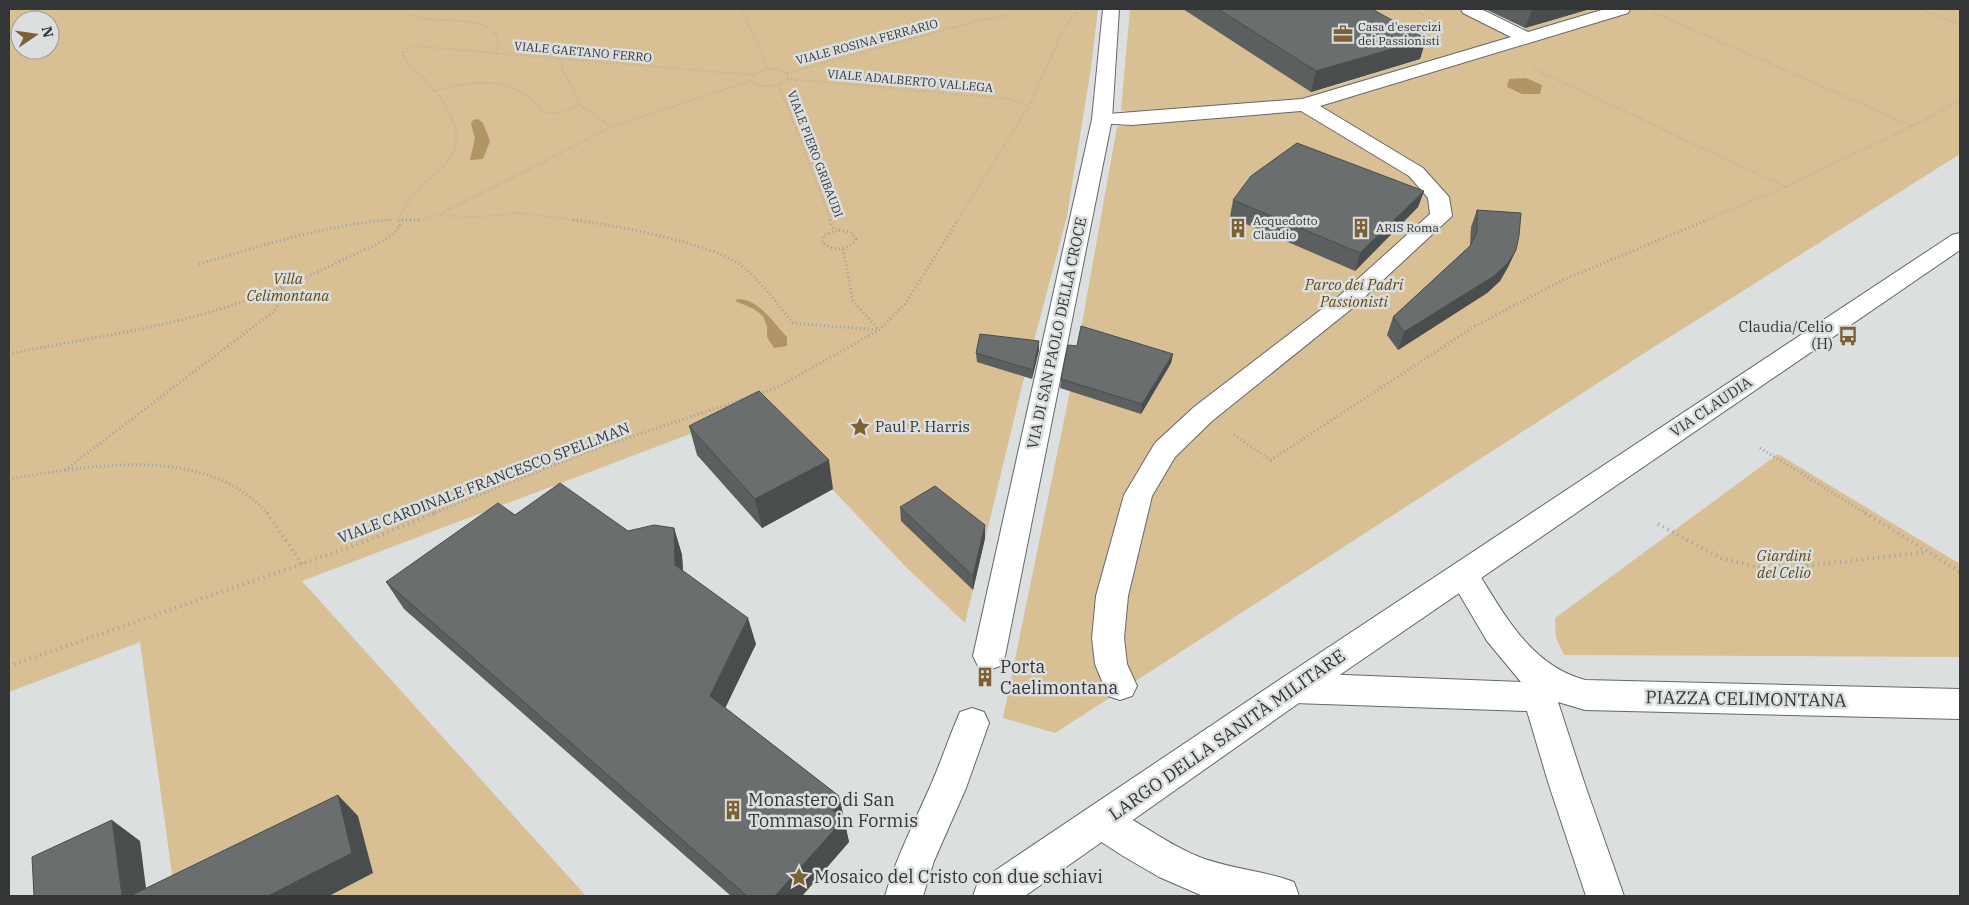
<svg xmlns="http://www.w3.org/2000/svg" width="1969" height="905" viewBox="0 0 1969 905" font-family="'IBM Plex Serif',serif">
  <style>
    .green { fill: #d9bf94; fill-rule: evenodd }
    .water { fill: #b19565 }
    .lines { fill: none; stroke-linecap: round; stroke-linejoin: round }
    .service-casing { stroke: #646869; stroke-width: 2 }
    .minor-casing { stroke: #646869; stroke-width: 2 }
    .tertiary-casing { stroke: #646869; stroke-width: 2 }
    .path-far2 { stroke: #9ea1a2; stroke-width: 2; stroke-dasharray: 0.5 2.5; stroke-linecap: butt }
    .path-far1 { stroke: #9ea1a2; stroke-width: 3; stroke-dasharray: 1 3; stroke-linecap: butt }
    .path { stroke: #9ea1a2; stroke-width: 4; stroke-dasharray: 1 4.5; stroke-linecap: butt }
    .service { fill: #fff; fill-rule: evenodd }
    .minor { fill: #fff; fill-rule: evenodd }
    .tertiary { fill: #fff; fill-rule: evenodd }
    .wall { fill: #5b5f5f }
    .shaded-wall { fill: #4a4d4e }
    .building { fill: #6a6e6f; stroke: #4a4d4e }
    .labels { text-anchor: middle; stroke-width: 5; stroke-linejoin: round; paint-order: stroke }
    .far-poi-label { font-size: 12px; fill: #343536; stroke: #dbdfe0; text-anchor: start }
    .far-street-label { font-size: 12px; fill: #343536; stroke: #dbdfe0 }
    .park-label { font-size: 15px; font-style: italic; fill: #66490d; stroke: #dbdfe0 }
    .poi-label { font-size: 15px; fill: #343536; stroke: #dbdfe0; text-anchor: end }
    .street-label { font-size: 15px; fill: #343536; stroke: #dbdfe0 }
    .near-poi-label { font-size: 18px; fill: #343536; stroke: #dbdfe0; text-anchor: start }
    .near-street-label { font-size: 18px; fill: #343536; stroke: #dbdfe0 }
  </style>
  <rect width="100%" height="100%" fill="#dbdfe0"/>
  <!-- green -->
  <g class="green">
    <path d="M9,9H1098L1091,68L1067,216L1021,390L965,623L906,567L756,409L302,581L586,896H329L372,873L358,816L175,896L140,642L9,692ZM20,20H50V50H20Z"/>
    <path d="M1130,9H1189L1319,90L1422,59L1334,9H1480L1521,29L1590,9H1960V154L1646,352L1055,733L1003,718L1070,391L1117,127L1132,125V113L1121,110Z"/>
    <path d="M1778,454L1960,564V657L1564,655L1556,638L1555,618Z"/>
  </g>
  <!-- water -->
  <g class="water">
    <path d="M1526,78L1542,85L1540,94H1522L1507,87L1509,79Z"/>
    <path d="M478,119L483,123L490,141L483,159L470,160L475,138L471,124L473,120Z"/>
    <path d="M737,299C758,298 774,323 787,337V346L774,348L767,337V326L763,316L754,309L735,301Z"/>
  </g>
  <g class="lines">
    <defs>
      <g id="service">
        <path d="M1461,9H1481L1528,32L1605,9H1630L1628,13L1320,106L1423,168L1449,197L1452,216L1355,306L1212,421L1175,457L1152,496L1128,596L1124,638L1127,664L1137,686L1132,696L1120,700L1108,696L1095,664L1092,638L1096,596L1124,495L1155,443L1194,407L1339,296L1430,214L1428,198L1409,176L1301,111L1132,125L1095,123L1092,119L1095,115L1302,99L1511,37L1463,13Z"/>
        <path d="M972,708L984,712L989,723L966,788L934,861L923,896H885C896,858 914,823 930,787C941,762 949,737 960,712Z"/>
      </g>
      <g id="minor">
        <path d="M1103,9H1119L1112,119L1005,656L1000,666L989,670L978,666L973,656L1092,119Z"/>
        <path d="M1463,563L1474,566C1503,612 1529,665 1585,680L1960,689V719L1585,710L1558,702L1585,785L1624,896H1586L1549,785L1527,711L1294,703L1282,698L1277,688L1282,678L1294,673L1521,682L1487,641L1448,575L1452,566Z"/>
        <path d="M1102,804C1135,818 1163,842 1197,856C1228,869 1263,870 1294,882L1299,896H1203L1159,877L1123,856L1089,834L1084,822L1089,810Z"/>
      </g>
      <path id="tertiary" d="M1960,233V250L1306,698L1025,896H973L978,882L1282,678L1952,235Z"/>
    </defs>
    <!-- service casing -->
    <use href="#service" class="service-casing"/>
    <!-- minor casing -->
    <use href="#minor" class="minor-casing"/>
    <!-- tertiary casing -->
    <use href="#tertiary" class="tertiary-casing"/>
    <!-- path-far2 -->
    <g class="path-far2">
      <path d="M400,9C409,15 418,18 429,19C450,22 509,15 496,53"/>
      <path d="M742,9L768,69"/>
      <path d="M1413,9L1438,23"/>
      <path d="M1919,9L1960,25"/>
      <path d="M1653,12L1912,126L1960,101"/>
      <path d="M1415,34L1442,26"/>
      <path d="M560,59L563,71L574,90L579,104L611,127L751,81"/>
      <path d="M768,69H779L788,75V79C776,87 763,89 751,81L755,73Z"/>
      <path d="M1535,69L1785,187"/>
      <path d="M787,73L981,20L1010,15"/>
      <path d="M788,79L1009,99L1029,106"/>
      <path d="M779,85L831,221"/>
      <path d="M434,91C476,80 513,74 543,112C557,114 568,113 579,104"/>
      <path d="M440,214L611,127"/>
      <path d="M373,221L398,219L412,221"/>
      <path d="M399,221C400,211 412,197 419,189C429,178 444,169 451,156C472,121 425,81 403,57V52L413,46L753,75"/>
      <path d="M414,221L439,215L476,217L518,213L583,221"/>
      <path d="M957,221L1029,106L1063,30L1076,13"/>
      <path d="M1704,221L1785,187L1912,126"/>
    </g>
    <!-- path-far1 -->
    <g class="path-far1">
      <path d="M402,220H419"/>
      <path d="M573,220C611,224 715,244 742,266C762,282 777,304 793,323L878,330"/>
      <path d="M830,220L834,230"/>
      <path d="M839,230L852,233L856,239C848,251 832,252 822,242L824,235Z"/>
      <path d="M843,249L853,301L879,330"/>
      <path d="M199,264C262,246 324,225 390,220"/>
      <path d="M9,354C66,342 124,334 181,320C241,305 300,282 355,254C370,247 391,239 400,226L398,220"/>
      <path d="M759,394L778,387L879,330L905,304L958,220"/>
      <path d="M1234,435L1271,460L1475,326L1563,280L1707,220"/>
      <path d="M1760,448L1867,514"/>
      <path d="M65,470L274,311L283,298V286"/>
      <path d="M9,479C82,467 181,448 246,494C254,501 262,506 268,514"/>
      <path d="M432,514L584,453L743,399"/>
    </g>
    <!-- path -->
    <g class="path">
      <path d="M267,513L302,564"/>
      <path d="M1865,513L1960,572"/>
      <path d="M1658,524L1721,558L1769,570L1927,552"/>
      <path d="M9,666L356,545L435,513"/>
    </g>
    <!-- service -->
    <use href="#service" class="service"/>
    <!-- minor -->
    <use href="#minor" class="minor"/>
    <!-- tertiary -->
    <use href="#tertiary" class="tertiary"/>
  </g>
  <!-- wall -->
  <g class="wall">
    <path d="M1183,9H1372L1426,39L1420,59L1311,92Z"/>
    <path d="M1485,9H1590L1525,28Z"/>
    <path d="M1424,191L1418,207L1355,271L1230,217L1233,200Z"/>
    <path d="M1477,210L1516,250L1508,267L1500,281L1487,293L1398,350L1387,335L1393,317L1470,246L1471,227Z"/>
    <path d="M1077,346L1173,354L1171,363L1141,414L1060,388L1061,379Z"/>
    <path d="M1039,350L1032,379L977,362L976,353Z"/>
    <path d="M689,426L833,489L762,528L697,455Z"/>
    <path d="M900,507L985,525V538L973,590L901,521Z"/>
    <path d="M515,515L628,531L674,528L682,555L683,571L756,644L725,708L839,796L849,842L802,896H731L404,609L386,582Z"/>
  </g>
  <!-- shaded-wall -->
  <g class="shaded-wall">
    <path d="M1532,9H1590L1525,28Z"/>
    <path d="M1426,39L1420,59L1311,92L1316,71Z"/>
    <path d="M1424,191L1418,207L1355,271L1360,253Z"/>
    <path d="M1516,250L1508,267L1500,281L1487,293L1398,350L1404,332Z"/>
    <path d="M1039,341V350L1032,379L1033,370Z"/>
    <path d="M1173,354L1171,363L1141,414L1142,404Z"/>
    <path d="M829,460L833,489L762,528L755,499Z"/>
    <path d="M985,525V538L973,590V576Z"/>
    <path d="M674,528L682,555L684,592L675,565Z"/>
    <path d="M748,618L756,644L719,721L710,696Z"/>
    <path d="M338,795L358,816L373,873L329,896H268Z"/>
    <path d="M839,796L849,842L802,896H775L829,807Z"/>
    <path d="M112,820L140,841L147,896H122Z"/>
  </g>
  <!-- building -->
  <g class="building">
    <path d="M1218,9H1372L1426,39L1316,71Z"/>
    <path d="M1297,143L1424,191L1360,253L1233,200L1251,176Z"/>
    <path d="M1477,210L1521,213L1519,236L1516,250L1507,264L1494,276L1404,332L1393,317L1470,246L1477,232Z"/>
    <path d="M1081,326L1173,354L1142,404L1061,379L1068,345L1077,346Z"/>
    <path d="M980,334L1039,341L1033,370L976,353Z"/>
    <path d="M759,391L829,460L755,499L689,426Z"/>
    <path d="M560,483L628,531L654,525L674,528L675,565L748,618L710,696L839,796L829,807L844,819L775,896H747L386,582L498,503L515,515Z"/>
    <path d="M935,486L985,525L973,576L900,507Z"/>
    <path d="M338,795L352,853L268,896H130Z"/>
    <path d="M112,820L122,896H34L32,857Z"/>
  </g>
  <!-- icons -->
  <defs>
    <symbol id="office-bare" viewBox="-9 -9 18 18"><path d="M-6-3h4V-5.5h4V-3h4V5H-6ZM-1-4.5V-3h2v-1.5ZM-6 0V1H6V0Z" fill="#7b6133" stroke="#dbdfe0" stroke-width="2.5" paint-order="stroke"/></symbol>
    <symbol id="building-bare" viewBox="-9 -9 18 18"><path d="M-4-6H4V6H1V3H-1V6H-4ZM-2.5-4.3h1.7v1.8h-1.7ZM.8-4.3h1.7v1.8H.8ZM-2.5-1h1.7V.8h-1.7ZM.8-1h1.7V.8H.8Z" fill="#7b6133" stroke="#dbdfe0" stroke-width="2.5" paint-order="stroke"/></symbol>
    <symbol id="bus-bare" viewBox="-9 -9 18 18"><path d="M-5-6H5V4H4V6H2V4H-2V6H-4V4H-5ZM-3.5-4V0h7V-4ZM-3.5 1.2v1.5H-2V1.2ZM2 1.2v1.5H3.5V1.2Z" fill="#7b6133" stroke="#dbdfe0" stroke-width="2.5" paint-order="stroke"/></symbol>
    <symbol id="sight-bare" viewBox="-9 -9 18 18"><path d="M0-6L1.8-2.2L6-1.7L2.9 1.2L3.7 5.4L0 3.3L-3.7 5.4L-2.9 1.2L-6-1.7L-1.8-2.2Z" fill="#7b6133" stroke="#dbdfe0" stroke-width="2.5" paint-order="stroke"/></symbol>
  </defs>
  <g fill-rule="evenodd">
    <use href="#office-bare" x="1329" y="20" width="28" height="28"/>
    <use href="#building-bare" x="1224" y="214" width="28" height="28"/>
    <use href="#building-bare" x="1347" y="214" width="28" height="28"/>
    <use href="#bus-bare" x="1834" y="322" width="28" height="28"/>
    <use href="#sight-bare" x="846" y="413" width="28" height="28"/>
    <use href="#building-bare" x="971" y="663" width="28" height="28"/>
    <use href="#building-bare" x="719" y="796" width="28" height="28"/>
    <use href="#sight-bare" x="785" y="863" width="28" height="28"/>
  </g>
  <g class="labels">
    <!-- far-poi labels -->
    <g class="far-poi-label">
      <text x="1358" y="31">Casa d'esercizi<tspan x="1358" dy="14">dei Passionisti</tspan></text>
      <text x="1253" y="225">Acquedotto<tspan x="1253" dy="14">Claudio</tspan></text>
      <text x="1376" y="232">ARIS Roma</text>
    </g>
    <!-- far-street labels -->
    <g class="far-street-label">
      <text transform="translate(867 42) rotate(-15)" y="4">VIALE ROSINA FERRARIO</text>
      <text transform="translate(583 52) rotate(5)" y="4">VIALE GAETANO FERRO</text>
      <text transform="translate(910 81) rotate(5)" y="4">VIALE ADALBERTO VALLEGA</text>
      <text transform="translate(815 154) rotate(69)" y="4">VIALE PIERO GRIBAUDI</text>
    </g>
    <!-- park labels -->
    <g class="park-label">
      <text x="288" y="284">Villa<tspan x="288" dy="17">Celimontana</tspan></text>
      <text x="1354" y="290">Parco dei Padri<tspan x="1354" dy="17">Passionisti</tspan></text>
      <text x="1784" y="561">Giardini<tspan x="1784" dy="17">del Celio</tspan></text>
    </g>
    <!-- poi labels -->
    <g class="poi-label">
      <text x="1833" y="332">Claudia/Celio<tspan x="1833" dy="17">(H)</tspan></text>
      <text x="875" y="432" text-anchor="start">Paul P. Harris</text>
    </g>
    <!-- street labels -->
    <g class="street-label">
      <text transform="translate(1057 333) rotate(-78)" y="5">VIA DI SAN PAOLO DELLA CROCE</text>
      <text transform="translate(1711 407) rotate(-34)" y="5">VIA CLAUDIA</text>
      <text transform="translate(484 483) rotate(-21)" y="5">VIALE CARDINALE FRANCESCO SPELLMAN</text>
    </g>
    <!-- near-poi labels -->
    <g class="near-poi-label">
      <text x="1000" y="673">Porta<tspan x="1000" dy="21">Caelimontana</tspan></text>
      <text x="748" y="806">Monastero di San<tspan x="748" dy="21">Tommaso in Formis</tspan></text>
      <text x="814" y="883">Mosaico del Cristo con due schiavi</text>
    </g>
    <!-- near-street labels -->
    <g class="near-street-label">
      <text transform="translate(1746 699) rotate(1)" y="6">PIAZZA CELIMONTANA</text>
      <text transform="translate(1227 735) rotate(-35)" y="6">LARGO DELLA SANITÀ MILITARE</text>
    </g>
  </g>
  <!-- border -->
  <rect width="1969" height="905" fill="none" stroke="#343536" stroke-width="20"/>
  <!-- north arrow -->
  <g transform="translate(35 35) rotate(77)"><circle r="24" fill="#dbdfe0" stroke="#989b9c"/>
  <path d="M0-4L9 19L0 12L-9 19Z" fill="#7b6133"/>
  <text y="-8" font-size="14" font-weight="bold" text-anchor="middle" fill="#343536">N</text>
  </g>
</svg>
